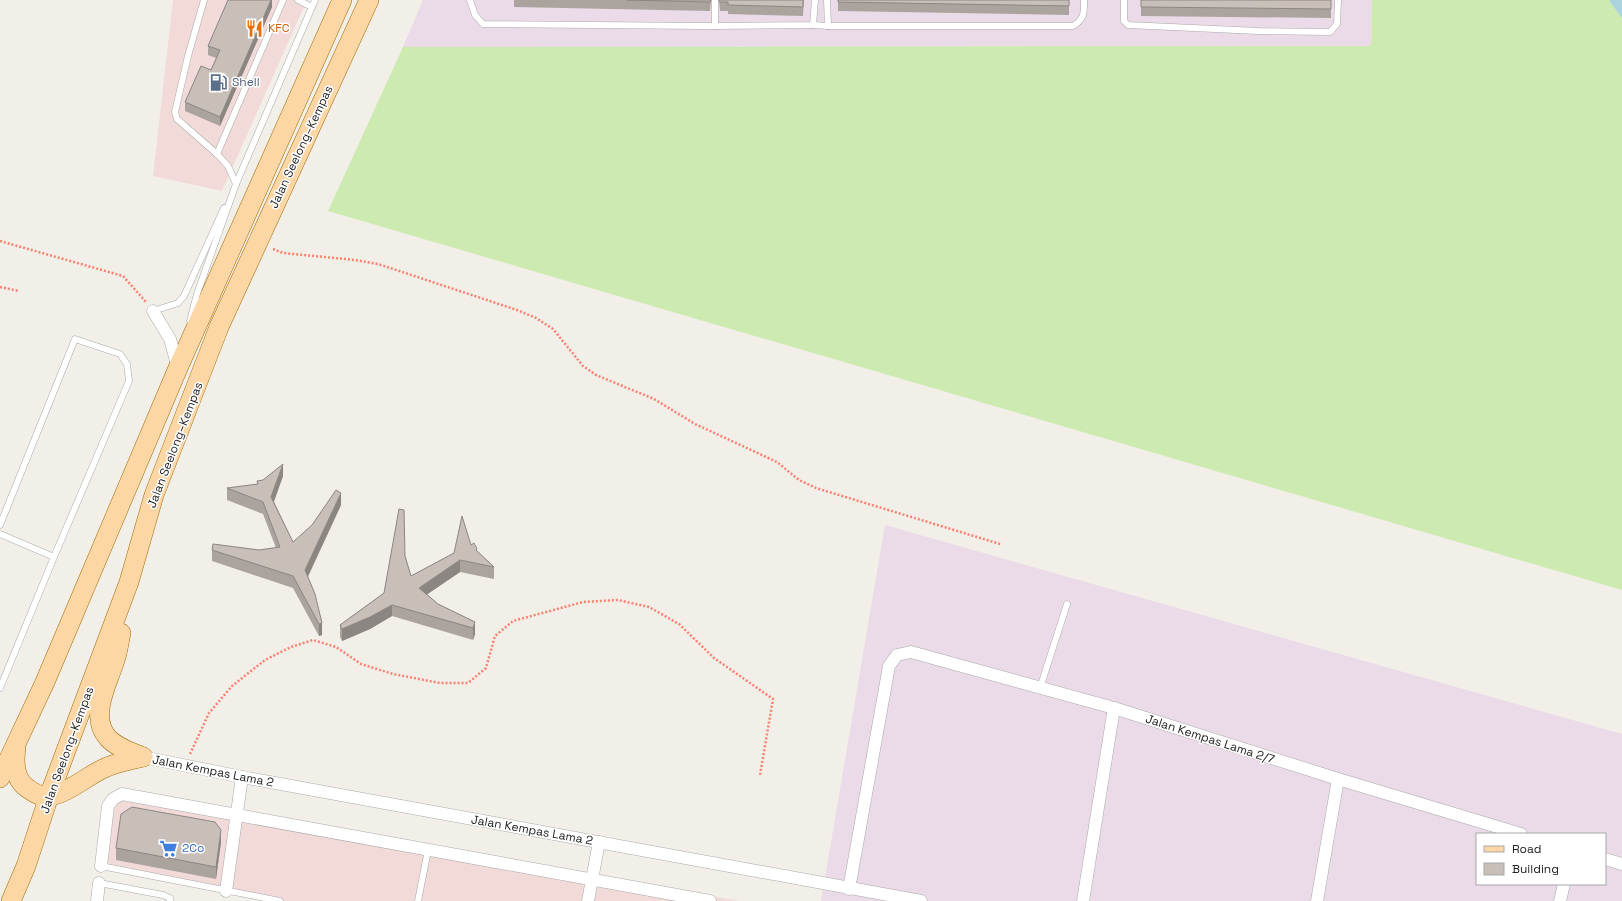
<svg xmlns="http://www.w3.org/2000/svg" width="1622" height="901" viewBox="0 0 1622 901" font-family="'Space Grotesk',sans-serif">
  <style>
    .commercial { fill: #f2dad9 }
    .industrial { fill: #ebdbe8; fill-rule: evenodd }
    .grass { fill: #cdebb0 }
    .water { fill: #aad3df }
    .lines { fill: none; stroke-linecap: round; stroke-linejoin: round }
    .lane-casing { stroke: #a9a9a9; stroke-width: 7 }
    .street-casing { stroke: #a9a9a9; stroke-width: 13 }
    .primary-casing { stroke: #a06b00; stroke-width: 20 }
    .path { stroke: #fa8072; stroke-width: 2.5; stroke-dasharray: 2 2; stroke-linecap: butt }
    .lane { stroke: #fff; stroke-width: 6 }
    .street { stroke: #fff; stroke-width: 12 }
    .primary { stroke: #fcd6a4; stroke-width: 19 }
    .wall { fill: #aba49e }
    .shaded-wall { fill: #8b8681 }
    .building { fill: #c7bfb8; stroke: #8b8681 }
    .labels { text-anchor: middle; stroke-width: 3; stroke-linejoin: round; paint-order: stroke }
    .food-label { font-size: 12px; fill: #c56008; stroke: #fff; text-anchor: start }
    .service-label { font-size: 12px; fill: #4e5e75; stroke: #fff; text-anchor: start }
    .street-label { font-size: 12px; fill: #222; stroke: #fff }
    .shop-label { font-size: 12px; fill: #366cbe; stroke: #fff; text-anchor: start }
  </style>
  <rect width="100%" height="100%" fill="#f2efe9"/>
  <!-- commercial -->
  <g class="commercial">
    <path d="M173,0H307L222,191L153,176Z"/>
    <path d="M123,788L291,821L739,901H264L95,868L103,803L109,794Z"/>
  </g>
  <!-- industrial -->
  <g class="industrial">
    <path d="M423,0H1372L1371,46L403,47Z"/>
    <path d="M885,525L1622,734V901H821ZM1477,834H1605V884H1477Z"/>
  </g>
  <!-- grass -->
  <path class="grass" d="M1372,0H1622V590L328,211L403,47L1371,46Z"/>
  <!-- water -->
  <path class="water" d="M1610,0H1622V18L1610,2Z"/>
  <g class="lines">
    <defs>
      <g id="lane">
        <path d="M204,0L188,56L175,112L177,119L217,154L228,166L236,184"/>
        <path d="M298,0L312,7"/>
        <path d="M470,0L475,15L483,24L706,26H715V0"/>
        <path d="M827,0L828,26H1073C1085,19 1084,12 1084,0"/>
        <path d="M1124,0V21L1128,25L1258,31L1330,32L1337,24L1338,0"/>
        <path d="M813,25L828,26"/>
        <path d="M715,26L813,25L815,0"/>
        <path d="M217,154L283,0"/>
        <path d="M153,311L178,303L184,296L224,208"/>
        <path d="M190,321L197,294L236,184L315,0"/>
        <path d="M0,525L75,339L120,354L127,364L129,381L54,557"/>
        <path d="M0,534L54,557L0,688"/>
        <path d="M1040,688L1067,604"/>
        <path d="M101,866L280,901"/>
        <path d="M99,883L163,895L170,898V901"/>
        <path d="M418,901L428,850"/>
      </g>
      <g id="street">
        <path d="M153,311L170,339L178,368"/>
        <path d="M143,757L242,777L921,901"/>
        <path d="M1605,859L1622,864"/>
        <path d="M101,866L108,806L113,799L122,794L710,901"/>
        <path d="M849,889L889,666L897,655L911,652L1114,708L1338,779L1521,834"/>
        <path d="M226,891L242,777"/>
        <path d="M97,901L99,883"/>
        <path d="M588,901L599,842"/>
        <path d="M1083,901L1114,708"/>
        <path d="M1317,901L1338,779"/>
        <path d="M1560,901L1564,884"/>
      </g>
      <g id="primary">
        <path d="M121,633C119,642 118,653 114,663C107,685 89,717 108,738C117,748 132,752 143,757"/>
        <path d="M16,748C14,762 14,779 27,788C33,792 41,798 49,796C68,794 89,774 107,767C118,762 131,760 143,757"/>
        <path d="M0,778L45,682L178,368L342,0"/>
        <path d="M11,901L26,866L49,796L129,582L154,495L219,327L369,0"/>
      </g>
    </defs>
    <!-- lane casing -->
    <use href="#lane" class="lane-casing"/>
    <!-- street casing -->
    <use href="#street" class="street-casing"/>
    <!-- primary casing -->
    <use href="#primary" class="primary-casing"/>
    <!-- path -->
    <g class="path">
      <path d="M0,241L123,276L146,302"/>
      <path d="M273,249L283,253L355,260L378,264L517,310L536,318L553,329L583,366L596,375L654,399L695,424L777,462L799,480L816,488L1000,544"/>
      <path d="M0,287L19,291"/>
      <path d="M190,754L209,713L232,686L265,660L291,647L313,640L336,647L361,664L393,674L440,683H468L486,668L495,636L513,621L583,602L618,600L649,607L679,624L714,658L773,699L760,775"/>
    </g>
    <!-- lane -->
    <use href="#lane" class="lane"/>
    <!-- street -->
    <use href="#street" class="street"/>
    <!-- primary -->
    <use href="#primary" class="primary"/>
  </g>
  <!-- wall -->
  <g class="wall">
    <path d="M272,0V7L220,126L185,111V102L211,70L216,58L208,55V46Z"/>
    <path d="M514,0H711L710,11L514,7Z"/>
    <path d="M719,0H804L803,16L728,14V11H720Z"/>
    <path d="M838,0H1069V15L838,11Z"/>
    <path d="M1141,0H1331V18L1141,16Z"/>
    <path d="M283,476L274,502L293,542L341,505L308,577L322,635L319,636L293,588L212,561V550H259L276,548L263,514L227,500V488L257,484V481Z"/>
    <path d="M471,545L477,551L494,567V579L460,572L427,594L438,604L475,622V634L473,640L392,616L370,629L342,641L340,637V625L384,593L405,556L411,576L454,553Z"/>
    <path d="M221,842L216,879L116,860V848Z"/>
  </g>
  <!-- shaded-wall -->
  <g class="shaded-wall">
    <path d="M271,0H272V7L220,126V117Z"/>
    <path d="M283,464V476L271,509V497Z"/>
    <path d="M341,493V505L305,582V570Z"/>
    <path d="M460,560V572L419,600V588Z"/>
    <path d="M392,605V616L370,629L342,641V629Z"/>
    <path d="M475,622V634L473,640V628Z"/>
    <path d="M322,623V635L319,636V624Z"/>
    <path d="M221,830V842L216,879V867Z"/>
  </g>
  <!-- building -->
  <g class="building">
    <path d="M228,0H271L220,117L185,102L201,66L211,70L220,50L208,46Z"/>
    <path d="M627,0H711L710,2Z"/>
    <path d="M719,0H803V7L728,5V2H720Z"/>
    <path d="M838,0H1069V6L838,2Z"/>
    <path d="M1141,0H1331V9L1141,7Z"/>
    <path d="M283,464L271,497L293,542L312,525L336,490L341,493L305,570L315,594L322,623L319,624L293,576L212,550L213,544L259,550L280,547L263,502L227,488L258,484L257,481L263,480Z"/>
    <path d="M399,509L404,510L405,556L411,576L454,553L462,516L471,545L474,543L477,549L476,550L494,567L460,560L419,588L438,604L475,622L473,628L392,605L370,617L342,629L340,625L384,593Z"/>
    <path d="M132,807L215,822L221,830L216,867L116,848L121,814Z"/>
  </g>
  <!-- icons -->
  <defs>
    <symbol id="restaurant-bare" viewBox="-9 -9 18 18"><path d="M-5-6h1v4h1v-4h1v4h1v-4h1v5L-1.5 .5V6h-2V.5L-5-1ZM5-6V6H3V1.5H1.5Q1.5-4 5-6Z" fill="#e8710a" stroke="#fff" stroke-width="2.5" paint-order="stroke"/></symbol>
    <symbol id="fuel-bare" viewBox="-9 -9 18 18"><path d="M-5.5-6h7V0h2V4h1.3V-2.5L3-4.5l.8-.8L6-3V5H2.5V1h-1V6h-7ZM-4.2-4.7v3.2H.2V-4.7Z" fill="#5c6f8a" stroke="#fff" stroke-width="2.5" paint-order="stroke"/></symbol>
    <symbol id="supermarket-bare" viewBox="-9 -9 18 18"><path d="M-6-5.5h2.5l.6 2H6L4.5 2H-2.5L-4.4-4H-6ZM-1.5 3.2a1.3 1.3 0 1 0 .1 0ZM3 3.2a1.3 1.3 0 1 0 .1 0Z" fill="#3f7fe0" stroke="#fff" stroke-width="2.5" paint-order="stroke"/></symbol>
  </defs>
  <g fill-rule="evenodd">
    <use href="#restaurant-bare" x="242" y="16" width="25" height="25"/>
    <use href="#fuel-bare" x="206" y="70" width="25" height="25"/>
    <use href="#supermarket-bare" x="156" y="836" width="25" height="25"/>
  </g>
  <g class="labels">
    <!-- food labels -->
    <g class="food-label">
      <text x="268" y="32">KFC</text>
    </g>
    <!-- service labels -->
    <g class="service-label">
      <text x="232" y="86">Shell</text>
    </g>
    <!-- street labels -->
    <g class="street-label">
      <text transform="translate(301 147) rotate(-65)" y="4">Jalan Seelong–Kempas</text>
      <text transform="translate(175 445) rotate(-69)" y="4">Jalan Seelong–Kempas</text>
      <text transform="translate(1210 739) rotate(18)" y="4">Jalan Kempas Lama 2/7</text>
      <text transform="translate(67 750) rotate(-70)" y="4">Jalan Seelong–Kempas</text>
      <text transform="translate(213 771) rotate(11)" y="4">Jalan Kempas Lama 2</text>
      <text transform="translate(532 830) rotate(10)" y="4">Jalan Kempas Lama 2</text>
    </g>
    <!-- shop labels -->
    <g class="shop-label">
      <text x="182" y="852">2Co</text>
    </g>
  </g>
  <!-- legend -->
  <rect x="1476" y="833" width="130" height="52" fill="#ffffff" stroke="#a7a7a7"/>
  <rect x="1484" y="846" width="20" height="6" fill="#fcd6a4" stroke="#a7a7a7"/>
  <text x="1512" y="853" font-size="12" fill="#222222">Road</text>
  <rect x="1484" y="863" width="20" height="12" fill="#c7bfb8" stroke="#a7a7a7"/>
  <text x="1512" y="873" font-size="12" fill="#222222">Building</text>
</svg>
